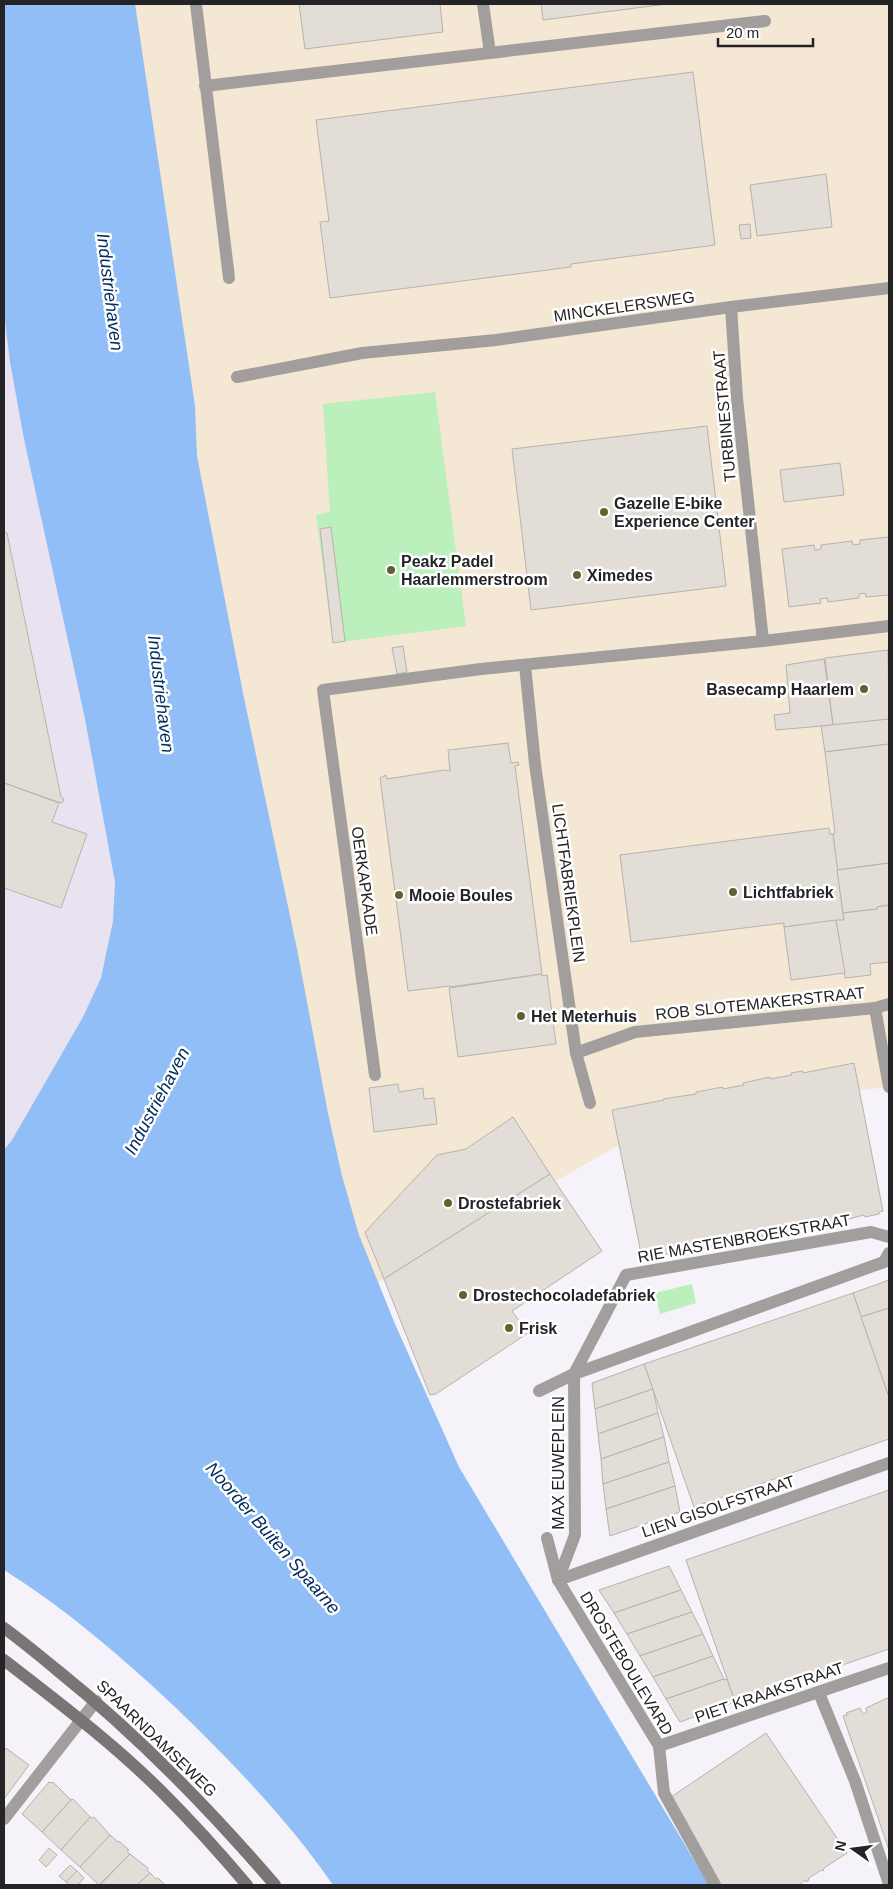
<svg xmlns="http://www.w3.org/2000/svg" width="893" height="1889" viewBox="0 0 893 1889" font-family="Helvetica,sans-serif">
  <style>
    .commercial { fill: #f4e8d4 }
    .built { fill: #e9e3f1 }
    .green { fill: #bbefbc }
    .water { fill: #91bef6 }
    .building { fill: #e3ddd7; stroke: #b8b2ad }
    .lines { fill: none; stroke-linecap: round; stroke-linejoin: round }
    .lane { stroke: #a19e9d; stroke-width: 12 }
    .street { stroke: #a19e9d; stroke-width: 12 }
    .secondary { stroke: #7a7574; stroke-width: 12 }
    .poi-dot { fill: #5f612e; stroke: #fff; stroke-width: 2 }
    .labels { text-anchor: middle; stroke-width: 5; stroke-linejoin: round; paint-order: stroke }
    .street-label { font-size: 16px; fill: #242325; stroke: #fff }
    .poi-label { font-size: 16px; font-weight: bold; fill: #242325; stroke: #fff; text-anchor: start }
    .water-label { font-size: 18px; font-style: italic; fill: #002c5d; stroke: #fff }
  </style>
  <rect width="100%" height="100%" fill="#f5f2f9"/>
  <!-- commercial -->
  <path class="commercial" d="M52,4H889V1087L680,1110L348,1300Z"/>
  <!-- built -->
  <path class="built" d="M4,4H52L187,950L4,1194Z"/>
  <!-- green -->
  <g class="green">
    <path d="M435,392L466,626L333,643L316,515L330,512L323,404Z"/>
    <path d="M692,1284L696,1303L660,1314L655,1293Z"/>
  </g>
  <!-- water -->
  <path class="water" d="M4,4H135L195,406L197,456L243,693L297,949L328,1113L342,1176L359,1235L395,1324L459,1467L709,1885H333C288,1820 232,1762 175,1707C122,1657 66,1609 4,1570V1150L12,1140L83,1017L101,978L113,921L115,882L85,719L24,439L10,362L4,313Z"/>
  <!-- building -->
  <g class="building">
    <path d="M299,4H440L443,32L305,49Z"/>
    <path d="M541,4H667L543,20Z"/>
    <path d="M693,72L715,245L571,264V267L330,298L320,222L329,221L316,120Z"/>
    <path d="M826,174L832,227L757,236L750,185Z"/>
    <path d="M750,224L751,238L741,239L739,225Z"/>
    <path d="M707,426L726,586L531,610L512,449Z"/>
    <path d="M840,463L844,495L784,502L780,470Z"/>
    <path d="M331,527L345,641L333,643L320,529Z"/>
    <path d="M4,532L7,533L61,797L63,798L64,801L61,803L4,783Z"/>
    <path d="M889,537V595L866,597L865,593L859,594V598L828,602L827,598L820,599L821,603L789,607L782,549L814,545L815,550L821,549V545L852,541L853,545L860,544V540Z"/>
    <path d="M403,646L407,672L397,674L392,648Z"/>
    <path d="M888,650L889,719L833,726L825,658Z"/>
    <path d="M824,659L833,725L776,730L774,715L790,713L786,665Z"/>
    <path d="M889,719V744L825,752L821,726Z"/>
    <path d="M508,743L511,763L518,762L519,765L515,766L542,974L450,987V986L408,991L380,778L386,775L387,779L444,770L450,771L448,750Z"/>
    <path d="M889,744V863L837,870L833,834L835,833L825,752Z"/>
    <path d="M4,783L59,803L52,822L87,834L61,908L4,888Z"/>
    <path d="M829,828L830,834H833L844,920L784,927V923L631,942L620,855Z"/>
    <path d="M889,863V905L877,907V909L843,913L837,870Z"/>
    <path d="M889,905V962L870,964L871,975L845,978L836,920H844L843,913L877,909V907Z"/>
    <path d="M836,920L845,973L791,980L784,927Z"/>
    <path d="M542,974V976L547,975L556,1044L458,1057L449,988Z"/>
    <path d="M854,1063L883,1211L879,1212V1214L865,1217L864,1215L841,1221V1220L832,1221V1223L817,1226V1224L793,1231V1229L746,1240V1238L722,1244V1243L712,1244L713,1247L698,1249L697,1247L689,1249V1251L661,1255V1256L646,1259V1257L642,1258L612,1110L664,1100L663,1099L696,1094V1092L723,1087V1089L744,1085L743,1083L770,1077V1079L792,1075L791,1073L803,1071V1073Z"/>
    <path d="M398,1084L399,1092L423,1088L424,1099L434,1098L437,1124L374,1132L369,1088Z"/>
    <path d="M513,1117L550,1174L384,1279L365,1232L437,1155L466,1149Z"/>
    <path d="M550,1174L602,1251L512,1311L528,1333L436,1394L430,1395L384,1279Z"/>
    <path d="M889,1280V1308L861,1317L853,1293Z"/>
    <path d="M853,1293L889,1397V1439L694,1507L644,1364Z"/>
    <path d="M889,1308V1397L861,1317Z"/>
    <path d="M644,1364L653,1389L595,1409L592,1383Z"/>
    <path d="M653,1389L658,1413L598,1434L595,1409Z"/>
    <path d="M658,1413L664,1437L601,1459L598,1434Z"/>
    <path d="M664,1437L669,1462L603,1484L601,1459Z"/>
    <path d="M669,1462L675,1486L606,1509L603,1484Z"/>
    <path d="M675,1486L680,1512L610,1536L606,1509Z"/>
    <path d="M889,1490V1649L735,1702L686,1560Z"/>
    <path d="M669,1566L681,1590L614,1613L599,1590Z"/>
    <path d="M681,1590L692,1612L627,1634L614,1613Z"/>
    <path d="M692,1612L703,1634L640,1656L627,1634Z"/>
    <path d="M703,1634L713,1656L653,1677L640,1656Z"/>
    <path d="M713,1656L724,1679L666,1699L653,1677Z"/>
    <path d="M724,1679V1680L727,1679L735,1702L680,1722L666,1699Z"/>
    <path d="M887,1698L889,1700V1850L843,1716L847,1715L846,1713L860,1708L863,1714L867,1712L866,1708Z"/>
    <path d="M766,1733L847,1853L824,1868L823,1871L821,1870L808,1879L809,1880L806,1882V1880L798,1885H718L671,1797Z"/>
    <path d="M6,1748L29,1765L4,1799V1751Z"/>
    <path d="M49,1782L52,1783L53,1782L71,1800L42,1832L22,1814Z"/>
    <path d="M73,1799L90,1817L61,1850L42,1832L71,1800Z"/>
    <path d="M90,1817L92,1818L94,1817L110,1835L80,1867L61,1850Z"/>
    <path d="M110,1835L118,1842L119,1841L129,1850L127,1851L130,1854L99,1885L80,1867Z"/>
    <path d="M49,1848L57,1855L46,1867L39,1860Z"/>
    <path d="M130,1854L148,1868L147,1870L150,1873L137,1885H100Z"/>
    <path d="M70,1865L77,1871L66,1882L59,1876Z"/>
    <path d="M77,1871L84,1878L78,1885H69L66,1882Z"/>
    <path d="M150,1873L156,1879L158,1878L165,1885H137Z"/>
  </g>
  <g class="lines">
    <!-- lane -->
    <g class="lane">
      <path d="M196,4L229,278"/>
      <path d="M483,4L490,53"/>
      <path d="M205,86L765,21"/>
      <path d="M4,1819L96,1701"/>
    </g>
    <!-- street -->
    <g class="street">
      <path d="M731,307L737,398L763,641"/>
      <path d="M237,377L362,353L496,340L731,307L889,288"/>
      <path d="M525,665L535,764L576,1053L590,1103"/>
      <path d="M875,1008L889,1087"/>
      <path d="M576,1053L635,1032L875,1008L889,1004"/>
      <path d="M375,1075L323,690L481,669L763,641L889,626"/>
      <path d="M539,1391L574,1374L884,1262L889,1253"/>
      <path d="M547,1538L558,1580L659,1746L664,1793L715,1885"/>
      <path d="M558,1580L575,1535L574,1374L626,1275L871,1232L889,1237"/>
      <path d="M558,1580L889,1463"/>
      <path d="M819,1693L855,1781L889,1884"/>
      <path d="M659,1746L889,1668"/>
    </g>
    <!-- secondary -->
    <g class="secondary">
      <path d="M4,1628C22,1641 40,1656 57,1670C138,1735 208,1807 275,1885"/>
      <path d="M4,1660C58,1702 113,1743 162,1792C192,1822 220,1853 247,1885"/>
    </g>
  </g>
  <!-- markers -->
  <g class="poi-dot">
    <circle cx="604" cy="512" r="5"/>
    <circle cx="391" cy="570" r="5"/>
    <circle cx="577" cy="575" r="5"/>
    <circle cx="864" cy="689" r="5"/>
    <circle cx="733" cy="892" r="5"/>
    <circle cx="399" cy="895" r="5"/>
    <circle cx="521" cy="1016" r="5"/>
    <circle cx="448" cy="1203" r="5"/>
    <circle cx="463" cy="1295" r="5"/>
    <circle cx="509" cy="1328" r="5"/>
  </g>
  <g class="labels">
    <!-- street labels -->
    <g class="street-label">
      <text transform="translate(624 306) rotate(-8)" y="6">MINCKELERSWEG</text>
      <text transform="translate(724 416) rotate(-95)" y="6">TURBINESTRAAT</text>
      <text transform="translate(365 881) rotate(82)" y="6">OERKAPKADE</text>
      <text transform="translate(569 883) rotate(82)" y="6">LICHTFABRIEKPLEIN</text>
      <text transform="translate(760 1003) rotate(-6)" y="6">ROB SLOTEMAKERSTRAAT</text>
      <text transform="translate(744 1238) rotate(-10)" y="6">RIE MASTENBROEKSTRAAT</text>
      <text transform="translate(558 1463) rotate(-90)" y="6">MAX EUWEPLEIN</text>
      <text transform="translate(718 1506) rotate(-19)" y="6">LIEN GISOLFSTRAAT</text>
      <text transform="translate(627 1663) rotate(59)" y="6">DROSTEBOULEVARD</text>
      <text transform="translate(769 1692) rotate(-19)" y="6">PIET KRAAKSTRAAT</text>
      <text transform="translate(157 1738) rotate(44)" y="6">SPAARNDAMSEWEG</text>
    </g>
    <!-- poi labels -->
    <g class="poi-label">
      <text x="614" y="509">Gazelle E-bike<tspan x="614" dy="18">Experience Center</tspan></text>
      <text x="401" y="567">Peakz Padel<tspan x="401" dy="18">Haarlemmerstroom</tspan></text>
      <text x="587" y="581">Ximedes</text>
      <text x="854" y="695" text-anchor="end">Basecamp Haarlem</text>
      <text x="743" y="898">Lichtfabriek</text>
      <text x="409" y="901">Mooie Boules</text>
      <text x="531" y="1022">Het Meterhuis</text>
      <text x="458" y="1209">Drostefabriek</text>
      <text x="473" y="1301">Drostechocoladefabriek</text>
      <text x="519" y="1334">Frisk</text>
    </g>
    <!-- water labels -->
    <g class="water-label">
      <text transform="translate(110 292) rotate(83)" y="6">Industriehaven</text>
      <text transform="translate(161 694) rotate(83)" y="6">Industriehaven</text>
      <text transform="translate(157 1101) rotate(-62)" y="6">Industriehaven</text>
      <text transform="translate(273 1538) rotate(49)" y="6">Noorder Buiten Spaarne</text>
    </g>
  </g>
  <!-- border -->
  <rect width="893" height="1889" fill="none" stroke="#242325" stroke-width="10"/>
  <!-- north arrow -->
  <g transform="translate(853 1849) rotate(284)" stroke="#ffffff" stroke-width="4" paint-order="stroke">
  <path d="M0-4L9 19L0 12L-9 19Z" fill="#242325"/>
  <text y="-8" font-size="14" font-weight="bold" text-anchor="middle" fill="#242325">N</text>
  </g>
  <!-- scale -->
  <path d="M718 38v8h95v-8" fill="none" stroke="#242325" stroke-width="2.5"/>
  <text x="726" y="38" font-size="15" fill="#242325" stroke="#ffffff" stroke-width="4" paint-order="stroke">20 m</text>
</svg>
